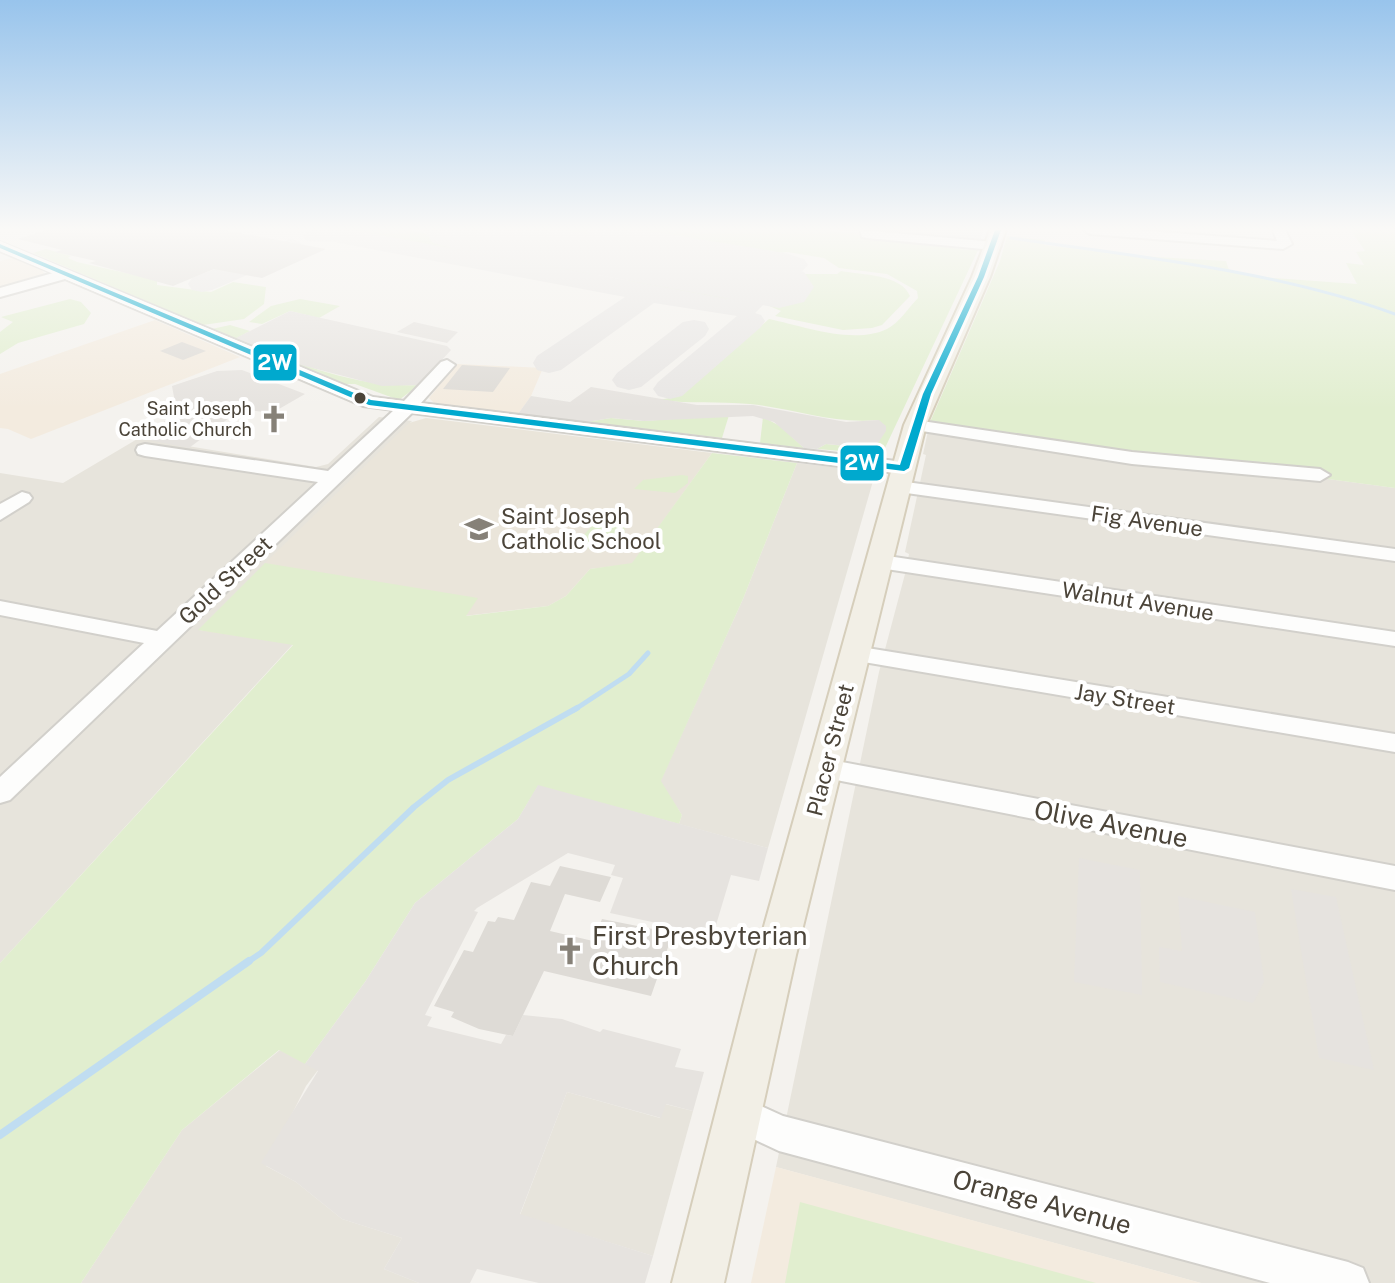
<svg xmlns="http://www.w3.org/2000/svg" width="1395" height="1283" viewBox="0 0 1395 1283" font-family="'Public Sans',sans-serif">
  <style>
    .residential { fill: #e7e4dc }
    .commercial { fill: #f3ebdf }
    .education { fill: #eae5da }
    .green { fill: #e1eecf }
    .parking { fill: #e6e3df }
    .lines { fill: none; stroke-linecap: round; stroke-linejoin: round }
    .stream-far3 { stroke: #c0ddf1; stroke-width: 3 }
    .stream-far2 { stroke: #c0ddf1; stroke-width: 5 }
    .stream-far1 { stroke: #c0ddf1; stroke-width: 6 }
    .stream { stroke: #c0ddf1; stroke-width: 8 }
    .taxiway { fill: #e8e6e4; fill-rule: evenodd }
    .runway { fill: #e8e6e4; fill-rule: evenodd }
    .building { fill: #dedbd6 }
    .minor-casing { stroke: #d2d0cb; stroke-width: 4 }
    .major-casing { stroke: #d6cebb; stroke-width: 4 }
    .minor { fill: #fdfdfc; fill-rule: evenodd }
    .major { fill: #f2efe6; fill-rule: evenodd }
    .bus-1-casing { stroke: #fff; stroke-width: 6 }
    .bus-1 { fill: #00a9ce; fill-rule: evenodd }
    .bus-dot { fill: #4b4439; stroke: #fff; stroke-width: 3 }
    .labels { text-anchor: middle; stroke-width: 8; stroke-linejoin: round; paint-order: stroke }
    .far-poi-label { font-size: 18px; fill: #4b4439; stroke: #fff; text-anchor: end }
    .poi-label { font-size: 22px; fill: #4b4439; stroke: #fff; text-anchor: start }
    .street-label { font-size: 22px; fill: #4b4439; stroke: #fff }
    .near-street-label { font-size: 26px; fill: #4b4439; stroke: #fff }
    .near-poi-label { font-size: 26px; fill: #4b4439; stroke: #fff; text-anchor: start }
    .line-badge { stroke: #fff; stroke-width: 3 }
    .badge-label { font-size: 22px; text-anchor: middle; font-weight: bold; fill: #fff }
  </style>
  <rect width="100%" height="100%" fill="#f4f2ee"/>
  <!-- residential -->
  <g class="residential">
    <path d="M841,230H983L979,246L848,235L839,233Z"/>
    <path d="M379,417L412,421L199,630L293,644L0,963V473L63,483L139,438L316,467L328,464Z"/>
    <path d="M930,422L1017,437L1395,488V1283H1201L776,1167L879,672L905,574L909,554L905,552L926,455L923,454Z"/>
    <path d="M797,463L858,470L873,481L768,848L679,824L682,815L660,782L743,599Z"/>
    <path d="M280,1050L318,1070L306,1086L266,1166L296,1182L342,1219L402,1238L384,1269L419,1283H81L182,1130Z"/>
    <path d="M567,1092L660,1118L665,1104L693,1111L653,1256L520,1215Z"/>
  </g>
  <!-- commercial -->
  <g class="commercial">
    <path d="M13,258L43,271L44,274L0,289V261Z"/>
    <path d="M155,320L240,357L31,439L8,429L0,428V374Z"/>
    <path d="M457,364L543,368L531,396L518,414L435,404L429,398Z"/>
    <path d="M776,1167L869,1192L1201,1283H751Z"/>
  </g>
  <!-- education -->
  <path class="education" d="M426,418L712,453L632,564L590,569L566,596L548,606L464,616L362,655L202,631L265,563L409,423Z"/>
  <!-- green -->
  <g class="green">
    <path d="M334,230H407L576,261L566,268L574,269L582,262L602,264L606,268L599,274L576,275Z"/>
    <path d="M504,230C543,230 614,223 645,244L639,250L623,251Z"/>
    <path d="M611,230H825L967,250L979,248L885,448L879,454L817,449L826,444L864,448L879,420C830,424 797,409 750,404C718,401 691,404 659,400L680,396L769,319C803,326 853,345 887,329C899,323 909,307 918,298L917,291L887,274L839,268L824,258L787,252L761,255Z"/>
    <path d="M1351,230H1395V488L1017,437L930,422L1000,261L1007,236L1045,240L1044,245L1139,256L1226,261L1229,270L1247,276L1357,284L1346,263L1364,265L1356,252L1365,251Z"/>
    <path d="M693,248L767,261L777,268C763,281 681,263 662,256L670,250Z"/>
    <path d="M46,249L71,256L68,258L77,262L157,280V285L211,292L233,282L266,287L264,304L244,319L203,325L33,253Z"/>
    <path d="M841,271C862,275 901,274 910,296L882,325L872,328L843,330L775,316L781,311L767,305L800,274H837Z"/>
    <path d="M646,272L737,289L744,293C730,309 644,289 625,279L632,273Z"/>
    <path d="M70,299L81,302L91,313L84,324L18,343L0,354V332L13,322L1,317Z"/>
    <path d="M300,299L340,306L319,318L290,311L262,324L249,322L271,306Z"/>
    <path d="M230,325L250,331L237,338C295,363 355,388 419,385L399,400L355,384H341L212,329Z"/>
    <path d="M729,415L722,438L587,422L611,418L644,421Z"/>
    <path d="M763,417L780,426L804,448L760,443Z"/>
    <path d="M712,453L797,463L743,599L661,781L682,815L679,824L538,786L518,819L415,903L365,982L305,1064L279,1050L182,1130L81,1283H0V963L293,645L198,630L265,563L478,598L466,616L548,606L566,596L590,569L632,563Z"/>
    <path d="M682,475L688,476V483L675,493L634,489L643,480Z"/>
    <path d="M597,520L625,526V538L616,546L600,553L576,544Z"/>
    <path d="M800,1202L1096,1283H785Z"/>
  </g>
  <!-- parking -->
  <g class="parking">
    <path d="M290,311L447,346L451,350L419,385L382,386L301,365L236,338Z"/>
    <path d="M414,322L458,332L447,343L397,332Z"/>
    <path d="M242,370L305,394L272,413L241,409L189,448L139,438L173,416L176,408L172,386L217,371Z"/>
    <path d="M591,387L697,405H753L846,422L879,420L886,426V431L878,443L868,448L826,444L817,449L804,448L774,422L753,416L644,421L611,418L587,422L518,414L531,396L570,402Z"/>
    <path d="M538,785L768,848L759,881L731,875L713,935L610,913L623,878L611,875L615,865L568,853L477,908L474,911L478,912L425,1015L432,1017L427,1026L501,1044L506,1035L513,1036L523,1015L562,1019L600,1032L603,1029L681,1049L675,1067L704,1072L693,1111L666,1104L661,1118L567,1092L520,1214L653,1256L645,1283H539L477,1269L470,1283H419L384,1269L402,1238L342,1219L296,1182L261,1163L318,1071L305,1064L365,982L415,903L518,819Z"/>
    <path d="M1079,858L1140,870L1142,995L1074,982Z"/>
    <path d="M1291,889L1336,897L1374,1070L1319,1058Z"/>
    <path d="M1178,896L1255,912L1264,982L1253,1003L1160,982L1159,947L1182,951Z"/>
  </g>
  <g class="lines">
    <!-- stream-far3 -->
    <path class="stream-far3" d="M1011,238C1139,257 1273,270 1395,314"/>
    <!-- stream-far2 -->
    <path class="stream-far2" d="M574,710L629,674L648,653"/>
    <!-- stream-far1 -->
    <path class="stream-far1" d="M246,963L261,953L414,807L448,780L577,708"/>
    <!-- stream -->
    <path class="stream" d="M0,1135L249,961"/>
    <!-- taxiway -->
    <g class="taxiway">
      <path d="M311,230H352L729,299H736L748,285L762,283L759,279L763,273L775,267L598,238L589,235L585,230H642L785,253L804,259L808,265L794,280L769,286L772,296L755,313L761,315L765,321L761,327L682,396L670,399L658,396L653,389L658,382L737,316L654,303L561,370L549,373L537,370L533,363L537,356L625,297L334,242L307,241L303,236Z"/>
      <path d="M290,239L299,241L303,247L299,253L212,290L202,292L192,290L188,284L192,278Z"/>
      <path d="M694,320L705,322L709,329L705,336L641,387L629,390L617,387L612,380L617,373L683,322Z"/>
    </g>
    <!-- runway -->
    <path class="runway" d="M424,230H564L779,266L804,272L814,287L804,302L779,308L455,249L433,243Z"/>
  </g>
  <!-- building -->
  <g class="building">
    <path d="M46,230H224L326,249L262,278L214,269L173,286L89,263L96,261L55,252L62,250L18,239Z"/>
    <path d="M182,342L206,351L183,360L160,351Z"/>
    <path d="M462,365L510,368L493,392L443,389Z"/>
    <path d="M560,866L611,877L600,902L565,894L550,931L593,941L602,919L673,933L651,996L544,971L513,1036L479,1029L451,1017L454,1012L434,1006L464,950L473,952L488,921L495,922L498,917L514,920L531,882L550,886Z"/>
  </g>
  <g class="lines">
    <defs>
      <g id="minor">
        <path d="M860,230L994,242L1001,246L994,250L867,238L862,237Z"/>
        <path d="M1084,230H1135L1277,241L1273,230H1285L1292,244L1283,249L1090,234Z"/>
        <path d="M0,242L373,397L404,401L441,362L447,360L455,365L421,403L904,462L914,468L904,474L412,413L10,800L0,803V777L144,643L0,615V601L157,631L318,482L145,456L138,454L136,450L138,446L145,444L328,471L394,410L363,406L65,279L0,297V288L53,273L0,251Z"/>
        <path d="M915,420L1132,452L1320,469L1330,475L1320,481L1132,464L909,429L906,425Z"/>
        <path d="M899,481L1395,549V561L892,491L889,487Z"/>
        <path d="M22,492L29,494L32,498L29,502L0,520V504Z"/>
        <path d="M881,555L1395,632V646L873,567L870,562L873,557Z"/>
        <path d="M855,646L1395,734V752L846,659L843,654L846,649Z"/>
        <path d="M826,759L1395,866V890L816,776L812,769L816,762Z"/>
        <path d="M739,1096L783,1116L1348,1262L1363,1268L1369,1283H1270L779,1151L726,1126L720,1114L726,1102Z"/>
      </g>
      <path id="major" d="M990,230H1006L990,277L926,425L796,955L724,1283H672L756,955L904,425L972,277Z"/>
    </defs>
    <!-- minor casing -->
    <use href="#minor" class="minor-casing"/>
    <!-- major casing -->
    <use href="#major" class="major-casing"/>
    <!-- minor -->
    <use href="#minor" class="minor"/>
    <!-- major -->
    <use href="#major" class="major"/>
    <defs>
      <path id="bus-1" d="M995,230H1001L984,277L931,394L909,468L904,471L369,405L0,248V244L2,245L371,400L900,465L923,394L978,277Z"/>
    </defs>
    <!-- bus-1 casing -->
    <use href="#bus-1" class="bus-1-casing"/>
    <!-- bus-1 -->
    <use href="#bus-1" class="bus-1"/>
  </g>
  <!-- sky -->
  <linearGradient id="sky" x2="0" y2="1"><stop stop-color="#98c4ec"/><stop offset="0.56" stop-color="#faf9f7"/><stop offset="1" stop-color="#faf9f7" stop-opacity="0"/></linearGradient>
  <rect width="1395" height="409" fill="url(#sky)"/>
  <!-- icons -->
  <defs>
    <symbol id="church-bare" viewBox="-9 -9 18 18"><path d="M-1.2-6h2.4v3.5h3.3v2.4h-3.3V6h-2.4V-.1h-3.3v-2.4h3.3Z" fill="#868178" stroke="#fff" stroke-width="2.5" paint-order="stroke"/></symbol>
    <symbol id="school-bare" viewBox="-9 -9 18 18"><path d="M0-5L7-2L0 1L-7-2ZM-4 1L0 2.5L4 1V4Q0 6-4 4Z" fill="#868178" stroke="#fff" stroke-width="2.5" paint-order="stroke"/></symbol>
  </defs>
  <g fill-rule="evenodd">
    <use href="#church-bare" x="254" y="399" width="40" height="40"/>
    <use href="#school-bare" x="459" y="509" width="40" height="40"/>
    <use href="#church-bare" x="550" y="931" width="40" height="40"/>
  </g>
  <!-- markers -->
  <circle class="bus-dot" cx="360" cy="398" r="7"/>
  <g class="labels">
    <!-- far-poi labels -->
    <g class="far-poi-label">
      <text x="252" y="415">Saint Joseph<tspan x="252" dy="21">Catholic Church</tspan></text>
    </g>
    <!-- poi labels -->
    <g class="poi-label">
      <text x="501" y="524">Saint Joseph<tspan x="501" dy="25">Catholic School</tspan></text>
    </g>
    <!-- street labels -->
    <g class="street-label">
      <text transform="translate(1147 521) rotate(8)" y="8">Fig Avenue</text>
      <text transform="translate(225 580) rotate(-43)" y="8">Gold Street</text>
      <text transform="translate(1138 601) rotate(9)" y="8">Walnut Avenue</text>
      <text transform="translate(1125 699) rotate(9)" y="8">Jay Street</text>
      <text transform="translate(830 750) rotate(-76)" y="8">Placer Street</text>
    </g>
    <!-- near-street labels -->
    <g class="near-street-label">
      <text transform="translate(1111 824) rotate(11)" y="9">Olive Avenue</text>
      <text transform="translate(1042 1202) rotate(15)" y="9">Orange Avenue</text>
    </g>
    <!-- near-poi labels -->
    <g class="near-poi-label">
      <text x="592" y="945">First Presbyterian<tspan x="592" dy="30">Church</tspan></text>
    </g>
  </g>
  <g class="line-badge">
    <rect x="252" y="343" width="46" height="39" rx="8" fill="#00a9ce"/>
    <rect x="839" y="444" width="46" height="38" rx="8" fill="#00a9ce"/>
  </g>
  <g class="badge-label">
    <text x="275" y="370">2W</text>
    <text x="862" y="470">2W</text>
  </g>
</svg>
